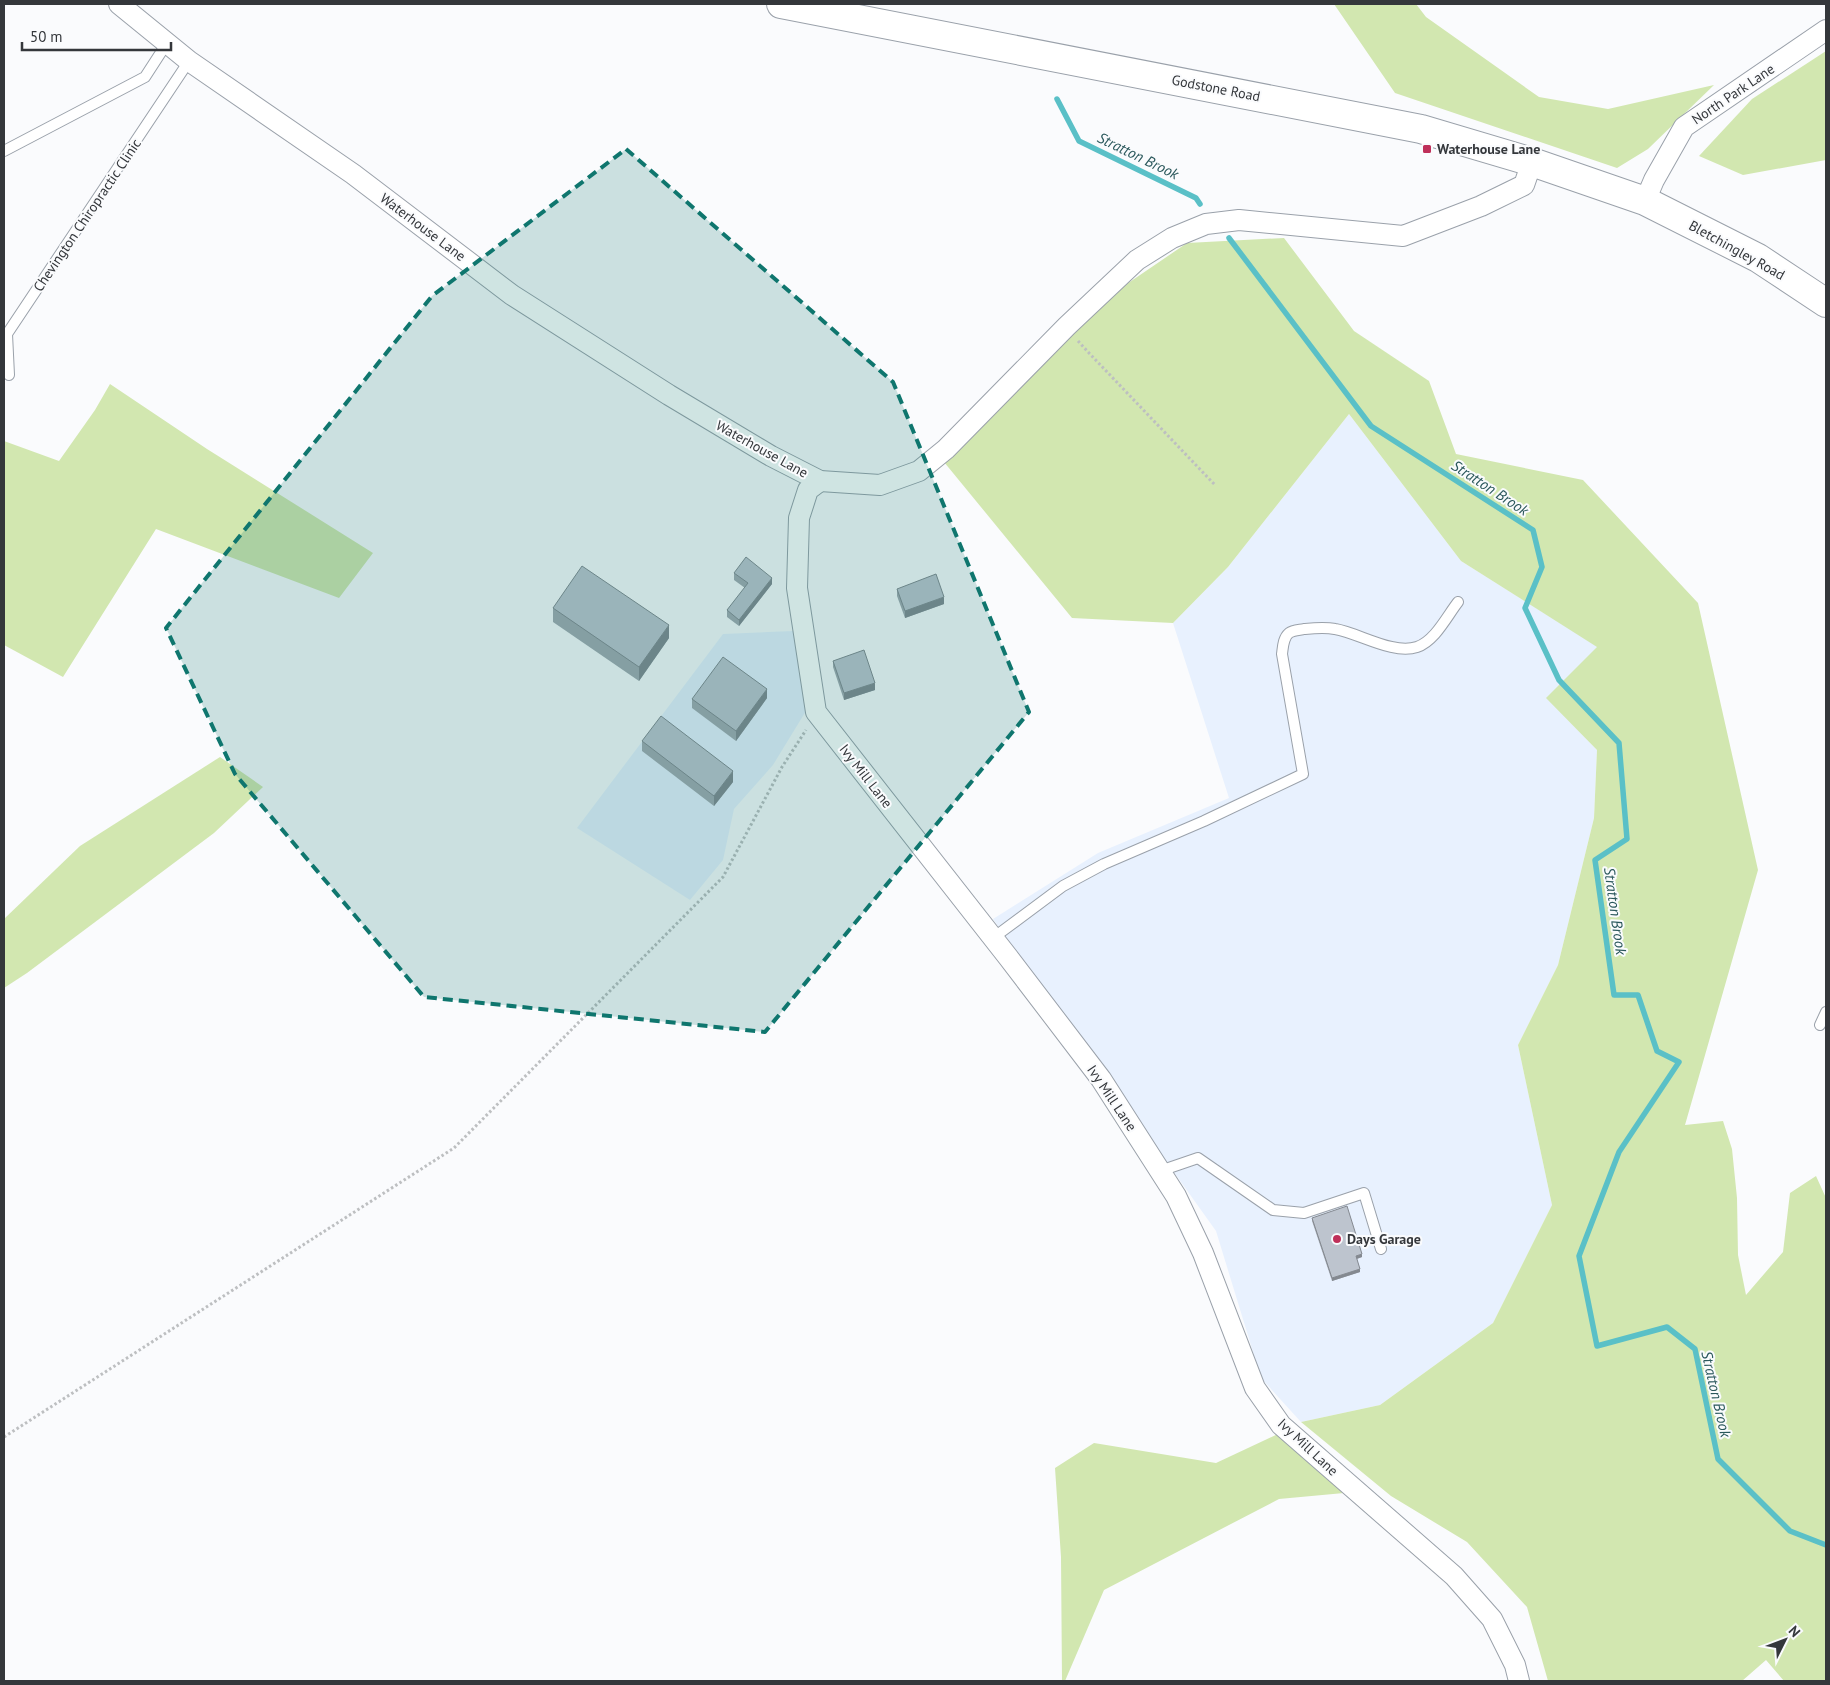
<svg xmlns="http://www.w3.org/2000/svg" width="1830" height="1685" viewBox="0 0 1830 1685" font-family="'PT Sans',sans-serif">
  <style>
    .built { fill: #e8f1fe }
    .green { fill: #d2e7b0 }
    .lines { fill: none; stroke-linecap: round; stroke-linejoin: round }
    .stream { stroke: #5ac0c7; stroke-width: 5.5 }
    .lane-casing { stroke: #9aa1aa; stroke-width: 12 }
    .street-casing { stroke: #9aa1aa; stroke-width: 22 }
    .primary-casing { stroke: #9aa1aa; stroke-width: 30 }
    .path { stroke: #bdbfc1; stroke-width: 3; stroke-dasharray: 2.5 2.5; stroke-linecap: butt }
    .lane { stroke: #fff; stroke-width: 10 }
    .street { stroke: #fff; stroke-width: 20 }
    .primary { stroke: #fff; stroke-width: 28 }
    .wall { fill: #a3a9b1 }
    .shaded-wall { fill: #848990 }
    .building { fill: #bdc4ce; stroke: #848990 }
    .marked { fill: #0f766e; fill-opacity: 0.2; stroke: #0f766e; stroke-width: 4; stroke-dasharray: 10 6; stroke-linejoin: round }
    .poi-dot { fill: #bf305a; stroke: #fafbfd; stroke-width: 2 }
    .labels { text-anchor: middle; stroke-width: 4; stroke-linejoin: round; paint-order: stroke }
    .street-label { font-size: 14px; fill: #34373b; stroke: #fafbfd }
    .poi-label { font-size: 14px; font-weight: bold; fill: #34373b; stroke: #fafbfd; text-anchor: start }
    .water-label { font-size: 15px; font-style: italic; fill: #2b585c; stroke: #fafbfd }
  </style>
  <rect width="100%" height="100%" fill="#fafbfd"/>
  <!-- built -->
  <g class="built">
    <path d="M1349,414L1461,561L1598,647L1547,698L1597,750L1594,818L1558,965L1518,1045L1552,1205L1493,1323L1380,1405L1301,1422L1261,1378L1216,1231L993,919L1098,853L1229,798L1173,623L1228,567Z"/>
    <path d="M793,631L806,711L773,765L734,809L723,860L690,900L577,828L723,634Z"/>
  </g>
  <!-- green -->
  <g class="green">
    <path d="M1334,4H1416L1426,17L1539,97L1608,109L1714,85L1648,149L1617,168L1395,93Z"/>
    <path d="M1826,51V160L1743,175L1699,156L1752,99Z"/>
    <path d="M1284,238L1354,331L1429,381L1456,454L1583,480L1698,603L1758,870L1685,1125L1723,1121L1732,1149L1737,1198L1738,1255L1746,1295L1783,1252L1790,1193L1816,1176L1826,1198V1681H1784L1766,1660L1742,1681H1548L1527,1607L1467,1542L1391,1496L1301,1422L1380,1405L1493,1323L1552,1205L1518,1045L1558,965L1594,818L1597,750L1546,698L1597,647L1461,561L1349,414L1228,567L1173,623L1072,618L944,462L1118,290L1187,243Z"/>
    <path d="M110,384L207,449L373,553L339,598L156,529L63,677L4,645V441L59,461L95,410Z"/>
    <path d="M220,757L263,787L214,833L27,973L4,988V919L80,846Z"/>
    <path d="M1280,1433L1344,1493L1279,1499L1104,1590L1065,1681H1062L1061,1557L1055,1468L1094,1443L1216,1463Z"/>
  </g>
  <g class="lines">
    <!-- stream -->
    <g class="stream">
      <path d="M1057,99L1079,141L1196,198L1200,204"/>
      <path d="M1229,238L1371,426L1533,530L1542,567L1525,608L1559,680L1619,743L1627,839L1595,860L1614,995H1638L1657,1051L1679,1062L1619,1152L1579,1256L1597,1346L1667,1327L1695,1349L1718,1459L1790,1531L1826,1545"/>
    </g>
    <defs>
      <g id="lane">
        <path d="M4,151L145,77L167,43"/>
        <path d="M9,375L7,334L189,61"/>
        <path d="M993,938L1063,886L1104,864L1204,821L1303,774L1282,654C1283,647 1283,638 1289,633C1293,630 1300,630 1304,629C1315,628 1325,627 1335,629C1359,633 1393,655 1417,647C1435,641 1447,616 1458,602"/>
        <path d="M1820,1025L1826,1012"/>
        <path d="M1160,1171L1198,1158L1273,1210L1304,1213L1364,1193L1381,1249"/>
      </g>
      <g id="street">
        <path d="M119,4L189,61L353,174L512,295L669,395L771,456L820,481L880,485L919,471L946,449L1067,326L1137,260L1172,238L1206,224L1239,220L1403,236L1481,206L1524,185L1532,162"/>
        <path d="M1645,201L1654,180L1684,127L1826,30"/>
        <path d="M820,481L808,490L799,518L797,588L816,712L1008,957L1101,1079L1176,1196L1203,1253L1255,1388L1281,1425L1454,1576L1492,1619L1515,1665L1519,1681"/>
      </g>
      <path id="primary" d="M781,4L1421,129L1532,162L1645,201L1758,258L1826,303"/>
    </defs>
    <!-- lane casing -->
    <use href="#lane" class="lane-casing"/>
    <!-- street casing -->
    <use href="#street" class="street-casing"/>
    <!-- primary casing -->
    <use href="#primary" class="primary-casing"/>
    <!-- path -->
    <g class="path">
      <path d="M1078,341L1089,353L1215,485"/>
      <path d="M4,1437L454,1148L723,877L782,767L806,730"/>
    </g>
    <!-- lane -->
    <use href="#lane" class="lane"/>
    <!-- street -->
    <use href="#street" class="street"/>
    <!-- primary -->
    <use href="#primary" class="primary"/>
  </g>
  <!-- wall -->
  <g class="wall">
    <path d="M734,573L772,584L739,626L727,617V610L745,588L734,580Z"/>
    <path d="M897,589L944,604L905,618L897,596Z"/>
    <path d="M553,608L669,638L639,681L553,622Z"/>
    <path d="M833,661L875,690L844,700L833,667Z"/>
    <path d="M767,698L736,741L692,708V699Z"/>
    <path d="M642,741L733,782L714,806L642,751Z"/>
    <path d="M1312,1218L1362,1257L1357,1259L1360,1272L1332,1281L1312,1221Z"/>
  </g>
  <!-- shaded-wall -->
  <g class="shaded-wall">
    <path d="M772,578V584L739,626V620Z"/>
    <path d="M944,597V604L905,618V611Z"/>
    <path d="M669,625V638L639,681V667Z"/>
    <path d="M875,683V690L844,700V693Z"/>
    <path d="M767,689V698L736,741V731Z"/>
    <path d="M733,771V782L714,806V796Z"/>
    <path d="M1362,1254V1257L1356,1259V1256Z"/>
    <path d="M1360,1269V1272L1332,1281V1278Z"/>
  </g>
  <!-- building -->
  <g class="building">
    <path d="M746,557L772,578L739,620L727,610L748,583L734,573Z"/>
    <path d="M582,566L669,625L639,667L553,608Z"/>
    <path d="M936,574L944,597L905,611L897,589Z"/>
    <path d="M864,650L875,683L844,693L833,661Z"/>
    <path d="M723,657L767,689L736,731L692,699Z"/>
    <path d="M661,716L733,771L714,796L642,741Z"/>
    <path d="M1347,1206L1362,1254L1356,1256L1360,1269L1332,1278L1312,1218Z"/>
  </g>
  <!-- marked area -->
  <path class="marked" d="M626,149L893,382L1029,712L765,1032L424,997L235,774L166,628L432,296Z"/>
  <!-- markers -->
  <g class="poi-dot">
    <rect x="1422" y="144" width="10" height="10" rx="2.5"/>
    <circle cx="1337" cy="1239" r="5"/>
  </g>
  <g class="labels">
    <!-- street labels -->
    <g class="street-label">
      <text transform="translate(1216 88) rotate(11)" y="5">Godstone Road</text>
      <text transform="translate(1733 94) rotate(-34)" y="5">North Park Lane</text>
      <text transform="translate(87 215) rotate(-56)" y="5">Chevington Chiropractic Clinic</text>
      <text transform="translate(423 227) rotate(37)" y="5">Waterhouse Lane</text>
      <text transform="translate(1737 250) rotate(29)" y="5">Bletchingley Road</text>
      <text transform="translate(762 449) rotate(29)" y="5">Waterhouse Lane</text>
      <text transform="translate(866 776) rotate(52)" y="5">Ivy Mill Lane</text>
      <text transform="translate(1112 1098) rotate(56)" y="5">Ivy Mill Lane</text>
      <text transform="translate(1308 1447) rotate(43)" y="5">Ivy Mill Lane</text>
    </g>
    <!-- poi labels -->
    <g class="poi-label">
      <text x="1437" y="154">Waterhouse Lane</text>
      <text x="1347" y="1244">Days Garage</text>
    </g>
    <!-- water labels -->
    <g class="water-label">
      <text transform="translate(1138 156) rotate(26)" y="5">Stratton Brook</text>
      <text transform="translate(1490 488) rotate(33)" y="5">Stratton Brook</text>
      <text transform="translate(1615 911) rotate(82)" y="5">Stratton Brook</text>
      <text transform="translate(1716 1394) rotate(77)" y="5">Stratton Brook</text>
    </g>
  </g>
  <!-- border -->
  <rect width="1830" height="1685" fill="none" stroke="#34373b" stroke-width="10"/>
  <!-- north arrow -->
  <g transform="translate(1785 1640) rotate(48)" stroke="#fafbfd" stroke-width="4" paint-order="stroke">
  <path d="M0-4L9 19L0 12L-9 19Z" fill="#34373b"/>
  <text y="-8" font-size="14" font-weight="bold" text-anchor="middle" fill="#34373b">N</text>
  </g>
  <!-- scale -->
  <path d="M22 42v8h149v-8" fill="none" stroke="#34373b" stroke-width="2.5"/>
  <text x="30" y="42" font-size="15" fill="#34373b" stroke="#fafbfd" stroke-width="4" paint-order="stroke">50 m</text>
</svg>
